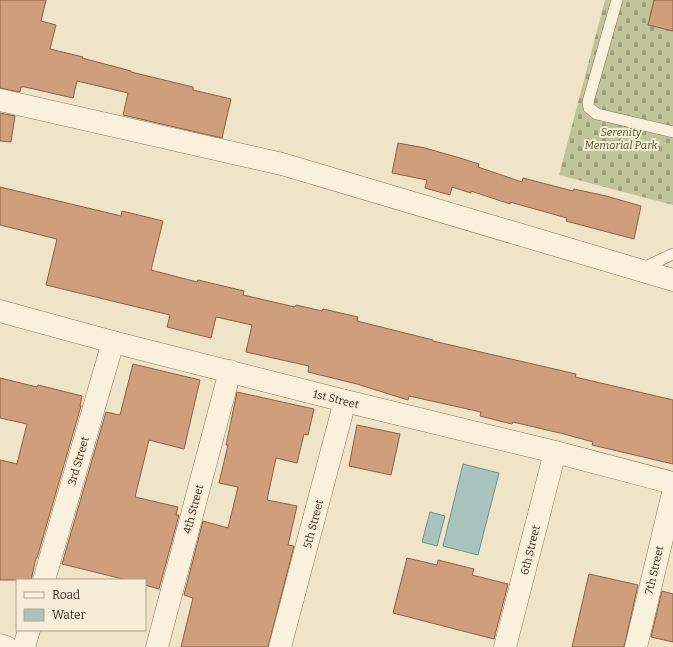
<svg xmlns="http://www.w3.org/2000/svg" width="673" height="647" viewBox="0 0 673 647" font-family="Bitter,serif">
  <style>
    .cemetery { fill: url(#cemetery-stones) }
    .water { fill: #a9c4bc; stroke: #6f938a }
    .building { fill: #cf9f7d; stroke: #8d5f41 }
    .lines { fill: none; stroke-linecap: round; stroke-linejoin: round }
    .lane-casing { stroke: #8d765c; stroke-width: 12 }
    .street-casing { stroke: #8d765c; stroke-width: 23 }
    .lane { stroke: #faf1dc; stroke-width: 11 }
    .street { stroke: #faf1dc; stroke-width: 22 }
    .labels { text-anchor: middle; stroke-width: 4; stroke-linejoin: round; paint-order: stroke }
    .park-label { font-size: 11px; font-style: italic; fill: #4d5a26; stroke: #f7eed8 }
    .street-label { font-size: 11px; fill: #3d2e20; stroke: #f7eed8 }
  </style>
  <defs>
    <pattern id="cemetery-stones" width="16" height="16" patternUnits="userSpaceOnUse"><rect width="16" height="16" fill="#bfc49a"/><path d="M2 7V4a2 2 0 0 1 4 0v3zM10 15v-3a2 2 0 0 1 4 0v3z" fill="#9ca07d"/></pattern>
  </defs>
  <rect width="100%" height="100%" fill="#f0e4c8"/>
  <!-- cemetery -->
  <path class="cemetery" d="M605,0H673V205L559,175Z"/>
  <!-- water -->
  <g class="water">
    <path d="M463,464L499,473L478,555L443,546Z"/>
    <path d="M430,512L445,516L437,546L422,542Z"/>
  </g>
  <!-- building -->
  <g class="building">
    <path d="M0,0H46L41,21L56,25L50,49L83,57L82,58L131,71V72L193,87V90L231,99L222,138L123,115L128,93L77,81L73,98L25,87H21L20,92L0,88Z"/>
    <path d="M654,0H673V31L648,25Z"/>
    <path d="M0,113L15,116L11,142L0,141Z"/>
    <path d="M398,143L425,148L460,158L479,164L478,167L522,182L523,178L573,191L574,189L606,196L641,206L634,239L566,221L567,218L510,202V204L471,191V193L452,187L450,195L425,188L427,180L392,173Z"/>
    <path d="M0,187L121,216L122,211L163,221L151,270L197,282L198,280L244,291L243,295L295,307L296,305L322,311L323,309L358,317L357,321L433,340V341L576,374L575,377L673,400V464L592,445L593,442L564,434L513,422L512,424L480,416L481,412L409,396L408,400L357,384L308,372L309,366L246,352L252,325L216,317L211,338L167,327L170,315L46,285L57,239L0,225Z"/>
    <path d="M133,364L200,380L184,449L149,440L135,497L178,507L176,515H179L159,589L145,585V580H127L62,564L106,412L120,415Z"/>
    <path d="M0,378L37,387L38,385L82,396L80,406H81L37,558H36L31,580H0V460L17,464L27,424L0,418Z"/>
    <path d="M237,392L314,409L308,435L304,434L297,463L276,458L267,500L297,506L288,545L294,546L268,647H181L193,598L184,595L203,521L228,528L238,487L219,483L228,445H226Z"/>
    <path d="M357,425L400,434L391,475L349,466Z"/>
    <path d="M407,558L437,565L438,560L474,569L472,575L508,584L494,639L393,613Z"/>
    <path d="M589,574L638,585L624,647H572Z"/>
    <path d="M662,591L673,594V642L651,637Z"/>
  </g>
  <g class="lines">
    <defs>
      <g id="lane">
        <path d="M617,0L588,102L589,108L597,114L673,132"/>
        <path d="M641,269L673,254"/>
      </g>
      <g id="street">
        <path d="M0,100L282,164L673,280"/>
        <path d="M0,311L113,342L345,401L555,452L673,483"/>
        <path d="M44,580L113,342"/>
        <path d="M0,645L6,647"/>
        <path d="M24,647L29,630"/>
        <path d="M157,647L230,371"/>
        <path d="M280,647L345,401"/>
        <path d="M505,647L555,452"/>
        <path d="M636,647L673,493"/>
      </g>
    </defs>
    <!-- lane casing -->
    <use href="#lane" class="lane-casing"/>
    <!-- street casing -->
    <use href="#street" class="street-casing"/>
    <!-- lane -->
    <use href="#lane" class="lane"/>
    <!-- street -->
    <use href="#street" class="street"/>
  </g>
  <g class="labels">
    <!-- park labels -->
    <g class="park-label">
      <text x="621" y="136">Serenity<tspan x="621" dy="13">Memorial Park</tspan></text>
    </g>
    <!-- street labels -->
    <g class="street-label">
      <text transform="translate(336 399) rotate(14)" y="4">1st Street</text>
      <text transform="translate(78 461) rotate(-74)" y="4">3rd Street</text>
      <text transform="translate(193 509) rotate(-75)" y="4">4th Street</text>
      <text transform="translate(313 524) rotate(-75)" y="4">5th Street</text>
      <text transform="translate(530 550) rotate(-76)" y="4">6th Street</text>
      <text transform="translate(654 570) rotate(-77)" y="4">7th Street</text>
    </g>
  </g>
  <!-- legend -->
  <rect x="16" y="579" width="130" height="52" fill="#f7eed8" stroke="#ada18e"/>
  <rect x="24" y="592" width="20" height="6" fill="#faf1dc" stroke="#ada18e"/>
  <text x="52" y="599" font-size="12" fill="#3d2e20">Road</text>
  <rect x="24" y="609" width="20" height="12" fill="#a9c4bc" stroke="#ada18e"/>
  <text x="52" y="619" font-size="12" fill="#3d2e20">Water</text>
</svg>
